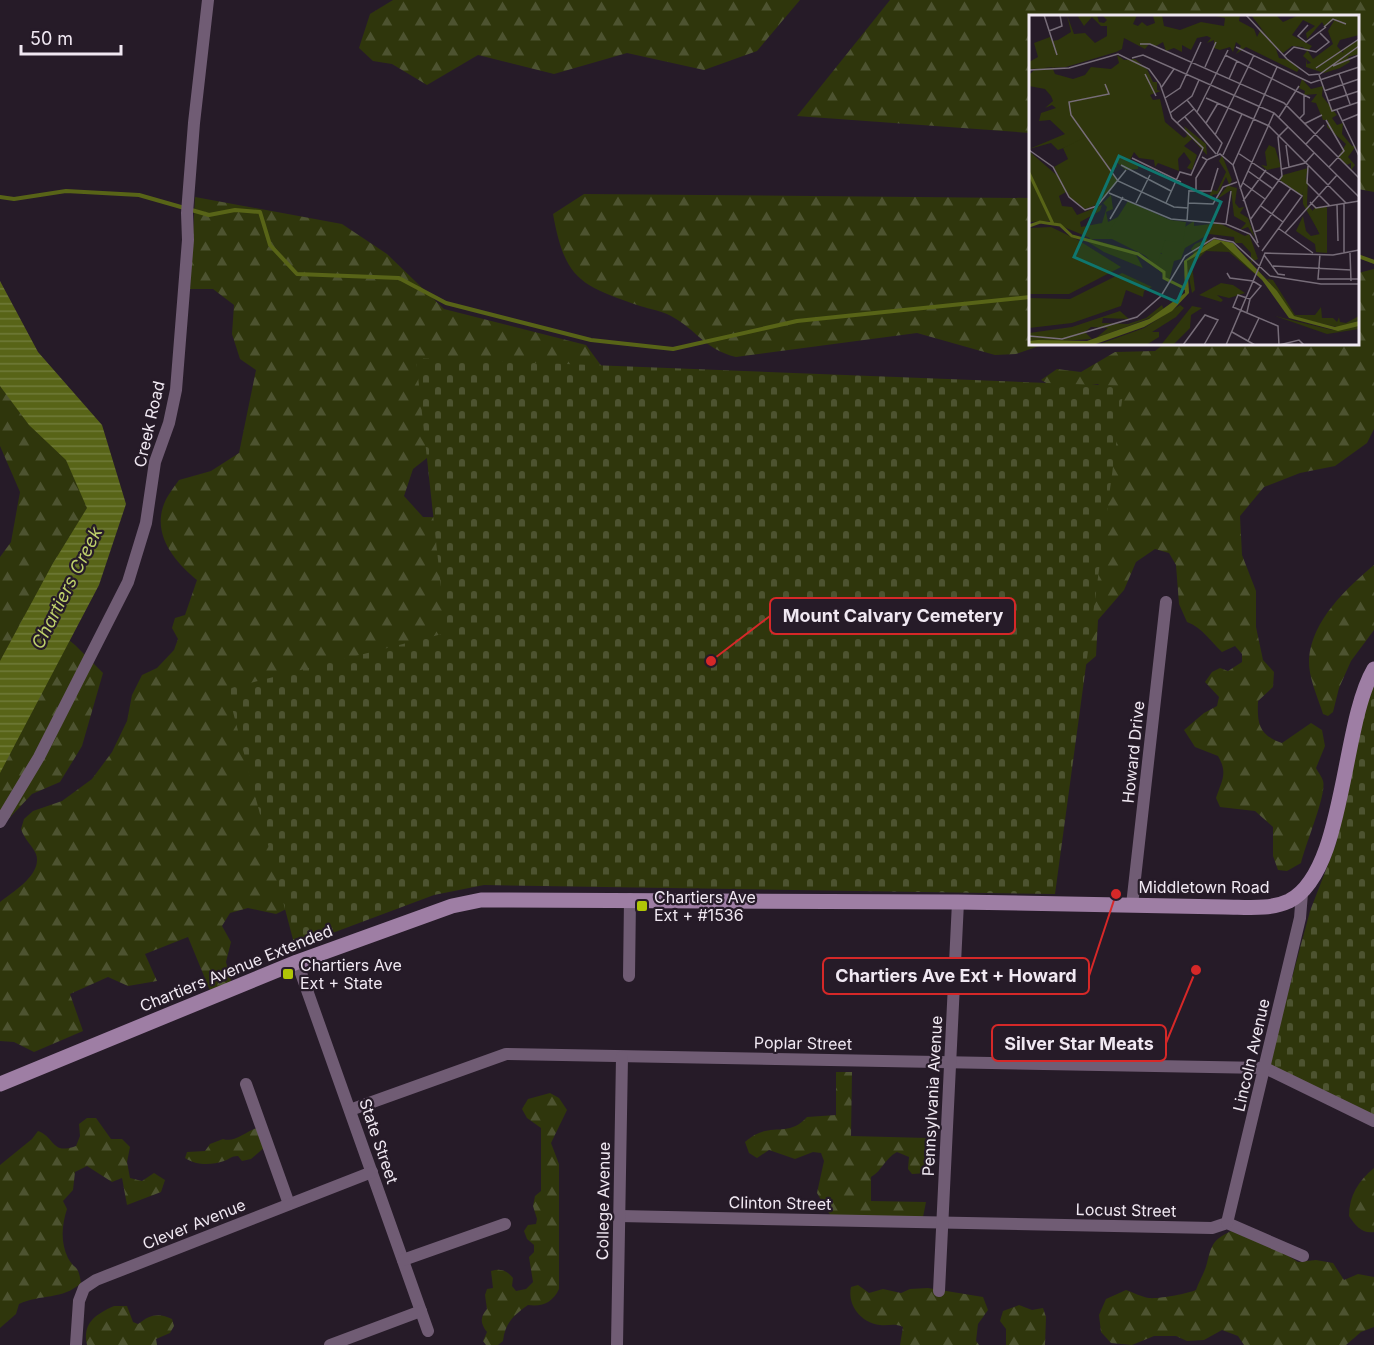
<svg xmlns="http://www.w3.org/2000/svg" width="1374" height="1345" viewBox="0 0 1374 1345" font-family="Inter,sans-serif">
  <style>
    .forest { fill: url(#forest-firs) }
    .cemetery { fill: url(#cemetery-stones) }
    .water { fill: url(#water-rules) }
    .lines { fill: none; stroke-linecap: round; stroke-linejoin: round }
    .stream { stroke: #586417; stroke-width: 4 }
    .street { stroke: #705c74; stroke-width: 12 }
    .secondary { stroke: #9e7ea4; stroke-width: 15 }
    .poi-dot { fill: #afc507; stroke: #261b28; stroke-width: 2 }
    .labels { text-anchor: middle; stroke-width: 4.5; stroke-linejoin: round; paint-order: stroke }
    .street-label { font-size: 16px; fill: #f0e8f2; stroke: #261b28 }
    .poi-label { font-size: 16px; fill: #f0e8f2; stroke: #261b28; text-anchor: start }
    .water-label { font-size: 18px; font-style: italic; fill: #bed06b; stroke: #261b28 }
    .inset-river { fill: none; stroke: #586417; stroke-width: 3 }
    .inset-road { fill: none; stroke: #776d79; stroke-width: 1.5 }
    .view { fill: #0f766e; fill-opacity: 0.15; stroke: #0f766e; stroke-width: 3 }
    .inset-edge { fill: none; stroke: #f0e8f2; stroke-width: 3 }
    .leader { fill: none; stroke: #d62828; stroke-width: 2 }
    .callout-dot { fill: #d62828; stroke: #261b28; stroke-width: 2 }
    .callout { fill: #261b28; stroke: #d62828; stroke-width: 2 }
    .callout-label { font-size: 18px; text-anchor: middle; font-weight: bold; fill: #f0e8f2 }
  </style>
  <defs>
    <pattern id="forest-firs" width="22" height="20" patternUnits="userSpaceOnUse" patternTransform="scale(1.5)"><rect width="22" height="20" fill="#2f360c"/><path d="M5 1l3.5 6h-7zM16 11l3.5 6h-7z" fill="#4d5330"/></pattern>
    <pattern id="cemetery-stones" width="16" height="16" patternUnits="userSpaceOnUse" patternTransform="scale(1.5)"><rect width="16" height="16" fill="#2f360c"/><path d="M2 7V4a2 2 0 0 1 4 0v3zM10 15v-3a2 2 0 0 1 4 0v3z" fill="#4d5330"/></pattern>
    <pattern id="water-rules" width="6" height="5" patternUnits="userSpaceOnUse" patternTransform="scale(1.5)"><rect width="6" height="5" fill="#586417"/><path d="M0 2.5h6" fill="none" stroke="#707a39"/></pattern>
  </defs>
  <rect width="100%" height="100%" fill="#261b28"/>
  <!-- forest -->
  <g class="forest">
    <path d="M393,0H800L757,51L704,70L627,53L554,74L478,55L427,85L392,64L373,61L359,48L370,14Z"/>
    <path d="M890,0H1374V192L1358,189V16H1030V133L797,116Z"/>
    <path d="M584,194L1030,198V344H1045L1016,354L995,355L917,333L736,357C704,349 697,330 671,316C662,311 650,309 640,306C580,285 565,280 553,214Z"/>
    <path d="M195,197L342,224L387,254L444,309L586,345L611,379L446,443L413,469L404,496L423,517L473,518L508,528L299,903L276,914L248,908L230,913L222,926L231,942L226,962L232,984L211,993L188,937L145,954L157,981L128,986L108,977L70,994L83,1031L34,1052L14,1042L0,1041V902C13,892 43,874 36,854C32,845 24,839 21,829L24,819L33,811L62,801L92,779L112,752L127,721L132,695L142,675L157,668L174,650L178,639L172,628L175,618L185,615L197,580C175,562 152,535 164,504C167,496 174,487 179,480L211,471L239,453L256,370L240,359L232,334L234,305L213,289H190Z"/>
    <path d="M1374,269V429L1367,443L1335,466L1300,473L1264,487L1240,516L1242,555L1256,591V627L1263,660L1274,672L1273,687L1258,701C1257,724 1259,735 1282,743L1311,723L1322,730L1325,746L1316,768C1318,772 1322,777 1323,781C1327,794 1305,845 1301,863L1287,871L1278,870L1273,856V827L1255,811L1220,807L1216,798C1222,780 1228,773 1218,756L1195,747L1184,730L1204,713L1217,706L1219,697L1205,682L1212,672L1220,668L1228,671L1242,662V654L1235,646L1222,652C1210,641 1203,628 1187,622L1179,604L1176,565L1169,553L1155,549L1136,562L1124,590L1098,620L1096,656L1083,667L1109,397L1098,384L1059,390L1041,380L1057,369L1081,372L1115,352L1155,351L1164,344H1358V273Z"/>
    <path d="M0,356L94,497L47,622L75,645L103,673L82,746L60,782L32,794L0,828V557L11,542L20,492L0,446Z"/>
    <path d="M1374,565V630L1351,661L1339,688L1333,712L1328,716L1323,714C1318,698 1308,677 1309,659C1312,620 1346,589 1374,565Z"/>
    <path d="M836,1072H852L851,1136L928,1138L930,1142L929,1147L935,1159L927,1173L912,1174L908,1169L909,1157L897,1152C884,1159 883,1170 871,1177V1201L926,1202L923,1217L832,1218L817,1193L824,1161L821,1153L813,1152L795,1159L769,1150L757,1158L749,1153L745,1142C771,1119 786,1140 807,1117L836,1115Z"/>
    <path d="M550,1093L559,1098L567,1110L551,1143L559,1164V1289C553,1302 543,1307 528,1305C514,1315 505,1323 503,1341L498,1345H486L483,1341L487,1332C480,1323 480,1317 487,1309L485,1295L487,1289L493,1288L491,1271C501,1268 506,1270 513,1278L512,1286L516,1291L526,1289L533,1282L529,1257L534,1252V1245L527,1239L524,1231L528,1225L536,1224L537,1219L533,1206L535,1196L541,1191V1128L527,1118L522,1109L528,1099Z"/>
    <path d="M87,1118H96L111,1139H122L130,1147L127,1162L130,1178L142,1181L154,1173L165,1180L161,1192L127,1205L122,1178L112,1182L87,1166L75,1172L73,1190L63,1201L67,1209C62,1224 60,1242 68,1258C75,1271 78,1263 81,1283C63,1300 40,1294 19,1304L16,1314L0,1328V1165L32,1139L38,1131C56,1138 51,1155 76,1146L80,1136L79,1124Z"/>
    <path d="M257,1128L266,1146L251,1159L242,1161L238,1156C231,1156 230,1159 224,1161C212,1165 197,1166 185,1158L187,1152L205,1151L210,1144L223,1139C235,1143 245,1132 257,1128Z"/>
    <path d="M1374,1168V1232C1362,1234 1355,1225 1349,1216C1349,1196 1358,1181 1374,1168Z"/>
    <path d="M1233,1230L1255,1236L1262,1245H1271L1298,1262L1316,1260L1333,1263L1344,1280L1358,1274L1374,1277V1327L1361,1332L1346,1345H1244L1238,1336L1222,1330L1204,1340L1187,1341L1176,1336H1154L1132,1345L1111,1343L1101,1332L1099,1315L1106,1299L1126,1290C1133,1292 1141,1297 1149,1298C1159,1299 1186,1294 1196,1290C1199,1281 1205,1272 1207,1263C1212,1243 1213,1240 1233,1230Z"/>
    <path d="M858,1285L869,1293L883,1289L901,1293L910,1289L928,1288L983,1297L988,1310L978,1324L976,1341L979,1345H900L903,1327C894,1323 889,1326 880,1325C861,1323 847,1305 851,1287Z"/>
    <path d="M1019,1305L1032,1310L1043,1308L1046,1317L1045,1345H1006V1329L1000,1321L1003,1311Z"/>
    <path d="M114,1306H127L133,1322L138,1324C149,1315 159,1312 172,1319L174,1326L170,1333L156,1339L157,1345H87C82,1323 96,1314 114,1306Z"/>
  </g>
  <!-- cemetery -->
  <g class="cemetery">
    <path d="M416,358L1124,386L1055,894L484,885L434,895L295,947L227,689L446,633Z"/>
    <path d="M1374,674V1118L1268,1067L1310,911L1336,844L1341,810Z"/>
  </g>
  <!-- water -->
  <path class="water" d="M0,281L38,352L102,425L126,504L99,585L0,773V661L52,565L87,508L66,460L29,425L0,386Z"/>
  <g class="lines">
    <!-- stream -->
    <g class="stream">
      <path d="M0,197L14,199L66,191L139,195L209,215L235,210L260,212L270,245L297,274L399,278L446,303L591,340L673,349L797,321L1030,297"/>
      <path d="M1358,256L1374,262"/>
    </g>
    <!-- street -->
    <g class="street">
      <path d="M0,822L39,757L128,582L146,523L155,462L169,423L176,390L188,240L187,213L194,123L208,0"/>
      <path d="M1132,905L1166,602"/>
      <path d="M297,962L428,1331"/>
      <path d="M629,976L630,899"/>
      <path d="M246,1084L289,1204"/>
      <path d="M350,1110L506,1054L1265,1068L1374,1121"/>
      <path d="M619,1216L1212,1228L1227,1223L1303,1256"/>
      <path d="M1227,1223L1300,918L1302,893"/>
      <path d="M403,1260L505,1224"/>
      <path d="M939,1291L958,902"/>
      <path d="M76,1345L79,1301L84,1288L96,1280L372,1172"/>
      <path d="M330,1345L421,1311"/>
      <path d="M617,1345L622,1057"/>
    </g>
    <!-- secondary -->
    <path class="secondary" d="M0,1084L297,962L452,906L481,900L958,902L1225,907C1246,907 1270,910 1289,901C1346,872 1341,725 1374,669"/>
  </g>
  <!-- markers -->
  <g class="poi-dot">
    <rect x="636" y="900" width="12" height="12" rx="3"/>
    <rect x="282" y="968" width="12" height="12" rx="3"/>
  </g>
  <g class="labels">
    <!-- street labels -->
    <g class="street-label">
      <text transform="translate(149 424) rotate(-77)" y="6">Creek Road</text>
      <text transform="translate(1133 752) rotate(-84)" y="6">Howard Drive</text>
      <text x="1204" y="893">Middletown Road</text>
      <text transform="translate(236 968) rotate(-22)" y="6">Chartiers Avenue Extended</text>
      <text transform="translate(803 1043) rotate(1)" y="6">Poplar Street</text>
      <text transform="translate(1251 1055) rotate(-77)" y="6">Lincoln Avenue</text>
      <text transform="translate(932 1096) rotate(-87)" y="6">Pennsylvania Avenue</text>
      <text transform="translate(379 1141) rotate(71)" y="6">State Street</text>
      <text transform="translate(603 1201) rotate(-89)" y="6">College Avenue</text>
      <text transform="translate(780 1203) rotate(1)" y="6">Clinton Street</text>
      <text transform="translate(1126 1210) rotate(1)" y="6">Locust Street</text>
      <text transform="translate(194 1224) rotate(-22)" y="6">Clever Avenue</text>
    </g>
    <!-- poi labels -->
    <g class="poi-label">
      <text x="654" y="903">Chartiers Ave<tspan x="654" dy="18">Ext + #1536</tspan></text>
      <text x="300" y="971">Chartiers Ave<tspan x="300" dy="18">Ext + State</tspan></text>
    </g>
    <!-- water labels -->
    <g class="water-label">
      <text transform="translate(67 588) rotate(-63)" y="6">Chartiers Creek</text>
    </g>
  </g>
  <!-- overview -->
  <g transform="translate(1029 15)">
    <rect width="330" height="330" fill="#261b28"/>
    <path d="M240,130L246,133L252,152L238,155L232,150L238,151L236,137Z" fill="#2f360c"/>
    <path d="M38,0L45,19L56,18L66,28L78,21V11H72L63,2L55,11L48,0H68L70,7L75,8L78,5L73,0H108L104,9L109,11L113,7L118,11L126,8L124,1L133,0L135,11L151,15L172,7L195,11L196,3L182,0H211L210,6L225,14L228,22L232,14L242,26L222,0H247L254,7L270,0H330V20L311,25L308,31L314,38L315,33L329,25L330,39L319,42L321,47L311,53L295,58L277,52V44L278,49L282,48L274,41L278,36L274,32L263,31L254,38L246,31L250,43L260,45L270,54L268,57L217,32L207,39L212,31L207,27L204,37L201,32L191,35L185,33V25L178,28L182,23L178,21L168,23L162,35L153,30V37L145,33L137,36L134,27L127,31L120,29L116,34L95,23L93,34L87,37L37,52L0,54V47L9,42L5,28L21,22L23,26L29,25L42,17ZM306,4L299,16L304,29L284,44L279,36L283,31L263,20L274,5L286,11L277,18L278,24L293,7L296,12ZM88,40L95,45L106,44L118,54L124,67H128V75L132,76L121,80L124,85L131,84L136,107L155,123L158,121L155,111L177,129L178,140L163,124L155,131L168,140L163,155L158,153L162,147L155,137L149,144L150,156L129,148L126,152L125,145L110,143L105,137L100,147L109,150V154L97,155L86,146L88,152L82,155L51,127L29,135L22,128L0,134L36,119L21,105L10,106L12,98L27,93L23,90L16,93L24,86L22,81L16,74L0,71V60L6,54L23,52L26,59L44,64L56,60L62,52L82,54L90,48ZM273,64L282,74L294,71L293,81L308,100L303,103L308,110L314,108L313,119L323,131H327L319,142L326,150L322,155V148L318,150L309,142L317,129L298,112L299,105H294L287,88L282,87L288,79L275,80L276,76L270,73ZM1,137L31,163L37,177L30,181L33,191L43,192L48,200L73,190L71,196L51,207L52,212L73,208L78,192L74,188L82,180L84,194L77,197L79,207L89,202L83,224H62L105,236L114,253L75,237L59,227L61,223L30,210L19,206L0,207ZM193,140L203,165L200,171L208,173L206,188L210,193L215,192L211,198L219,203L226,223L219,212L211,215L217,208L205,201L202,175L187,185L200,169L197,162L189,179L183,180L185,186L179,183L183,175L188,176L197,157L190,146ZM279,162L278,190L284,196L286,193L298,213V238L287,237L286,229L267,216L274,201L277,216L282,221L291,219L274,189L273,168ZM165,206V211L190,208L216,221L220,219L229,244L222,247V238L213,228H206L205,222L180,219L156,233L152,244L145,246L140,266L115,239H133L127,231ZM22,212L49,225L92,252L40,279H0V213ZM178,224L180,228L199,227L227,260L200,237L177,236L163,250L166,275L163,278L157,247L165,239L162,234L166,229ZM93,258L123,272L115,276L114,282L97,275L92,291L43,308L0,313V283L41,284ZM238,264L244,265L266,300H286L292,292L293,303H304L308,307L310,302L311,307L317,308L330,301V306L308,312L264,302ZM192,268L204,270L216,278L200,283L188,280L194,285L192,287L170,280ZM133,290L135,295L121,303L67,323L79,313L62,312L56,317L63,324L0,328V318L43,312L91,296L100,304L74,303L73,308L99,309L117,303ZM151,290L155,293L147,302L123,317H130V322L117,330H68L115,313ZM163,291L173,293L162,300L161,313L145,329L132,330ZM246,301L303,315L330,311V314L298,319Z" fill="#2f360c" fill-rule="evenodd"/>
    <path d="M57,122L89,166L70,189L56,194L40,182L25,152L39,144L34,133ZM279,153L273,181L251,165L254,160ZM99,186L141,205L157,207L154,228L136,225L129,247L77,221Z" fill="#2f360c"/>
    <path d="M298,192V220H291L281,199L286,193Z" fill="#2f360c"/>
    <path d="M185,224L204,228L209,234L248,276L265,301L306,312L330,306V311L309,316L260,303L233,265L192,227L158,246L160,278L143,296L115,312L64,330H0V326L9,325L58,326L120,304L156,278L155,246Z" fill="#586417"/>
    <path class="inset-river" d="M0,158L24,209M0,211L11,207L31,210L43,221L109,239L135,257V263L159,275"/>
    <path class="inset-road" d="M15,0L28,40M217,0L258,44L280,60L291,59L330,31M279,10L269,21L277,27L297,12M295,12L304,4L317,9M20,16L33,11L31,0M111,29H121L255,88L330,163M207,32L282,68L330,52M196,40L281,83M255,41L265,32L287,37L300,27L291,18M103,43L114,40L245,98L330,182M304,51L330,40M176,52L187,27M287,53L330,24M0,55L40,53L89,39L120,54L131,69L143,103L174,133L162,160L151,157L137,188M116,59L127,81M310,59L321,89M290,60L303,96L330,87M200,64L208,46M76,69L80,79L40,87L42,100L89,166L145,192L159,193M132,73L145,54M295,76L330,64M136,83L151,73L172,27M177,83L240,111L317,188M158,85L193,128L188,139M299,86L330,76M308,95L330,141M168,97L199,35M141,98L163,81L170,65M156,102L187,139M250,102L270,71M270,104L275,99V80M297,105L315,136L300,152M313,106L330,99M148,108L165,94M177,108L189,88M275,109L293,100M186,120L225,40M277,129L295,110M257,130L260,152M0,135L24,152L40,182L56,195L68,191L97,155M209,138L273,181L233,236M194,140L213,99M173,142L178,145L191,139L204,150M103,143L152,167M92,150L142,176M204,150L248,52M204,150L229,228M279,151L278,168L301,191M253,154L276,148L285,138M219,156L244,174M214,168L236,184M211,174L245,98M160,176H182L189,153M167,176V163L178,145M80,178L142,204L197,209L221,219L230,232M214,186L237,155M281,187L287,193L330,186M107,188L121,160M159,188L184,189L194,172L208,167M315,189V238M308,190L309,226M232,191L254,207M81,204L94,182M221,205L253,161L249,122L259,112M158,206L160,175M197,209L202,176M249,213L284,238M225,217L231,215L262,173M256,218L308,160M321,238L322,266M291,239L289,264H330M235,240L249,259L256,260M244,251L322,255M198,258L201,263L224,266L232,271L221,284L218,297M241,261L292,269H330M221,284L209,280L204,292L249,311L250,330M203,317L226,330M0,321L33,324L108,302L132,281L156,241L185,223L204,227L241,261M219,326L230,303M154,330L176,300L189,305L175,330M197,330L236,238L304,240L330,235M250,330L270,325L275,330"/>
    <path class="view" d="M90,141L192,187L148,287L45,242Z"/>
    <rect width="330" height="330" class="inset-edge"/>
  </g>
  <!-- callouts -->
  <path class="leader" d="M711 661L770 616M1116 894L1089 976M1196 970L1166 1043"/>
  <g class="callout-dot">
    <circle cx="711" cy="661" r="6"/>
    <circle cx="1116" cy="894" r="6"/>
    <circle cx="1196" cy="970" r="6"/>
  </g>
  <g class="callout">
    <rect x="770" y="598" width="245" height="36" rx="6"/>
    <rect x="823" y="958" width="266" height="36" rx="6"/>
    <rect x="992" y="1025" width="174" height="36" rx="6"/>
  </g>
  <g class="callout-label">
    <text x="893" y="622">Mount Calvary Cemetery</text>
    <text x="956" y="982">Chartiers Ave Ext + Howard</text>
    <text x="1079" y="1050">Silver Star Meats</text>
  </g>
  <!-- scale -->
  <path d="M21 45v9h100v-9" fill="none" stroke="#f0e8f2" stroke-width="3"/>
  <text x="30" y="45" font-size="18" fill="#f0e8f2" stroke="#261b28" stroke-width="4.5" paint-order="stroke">50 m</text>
</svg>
